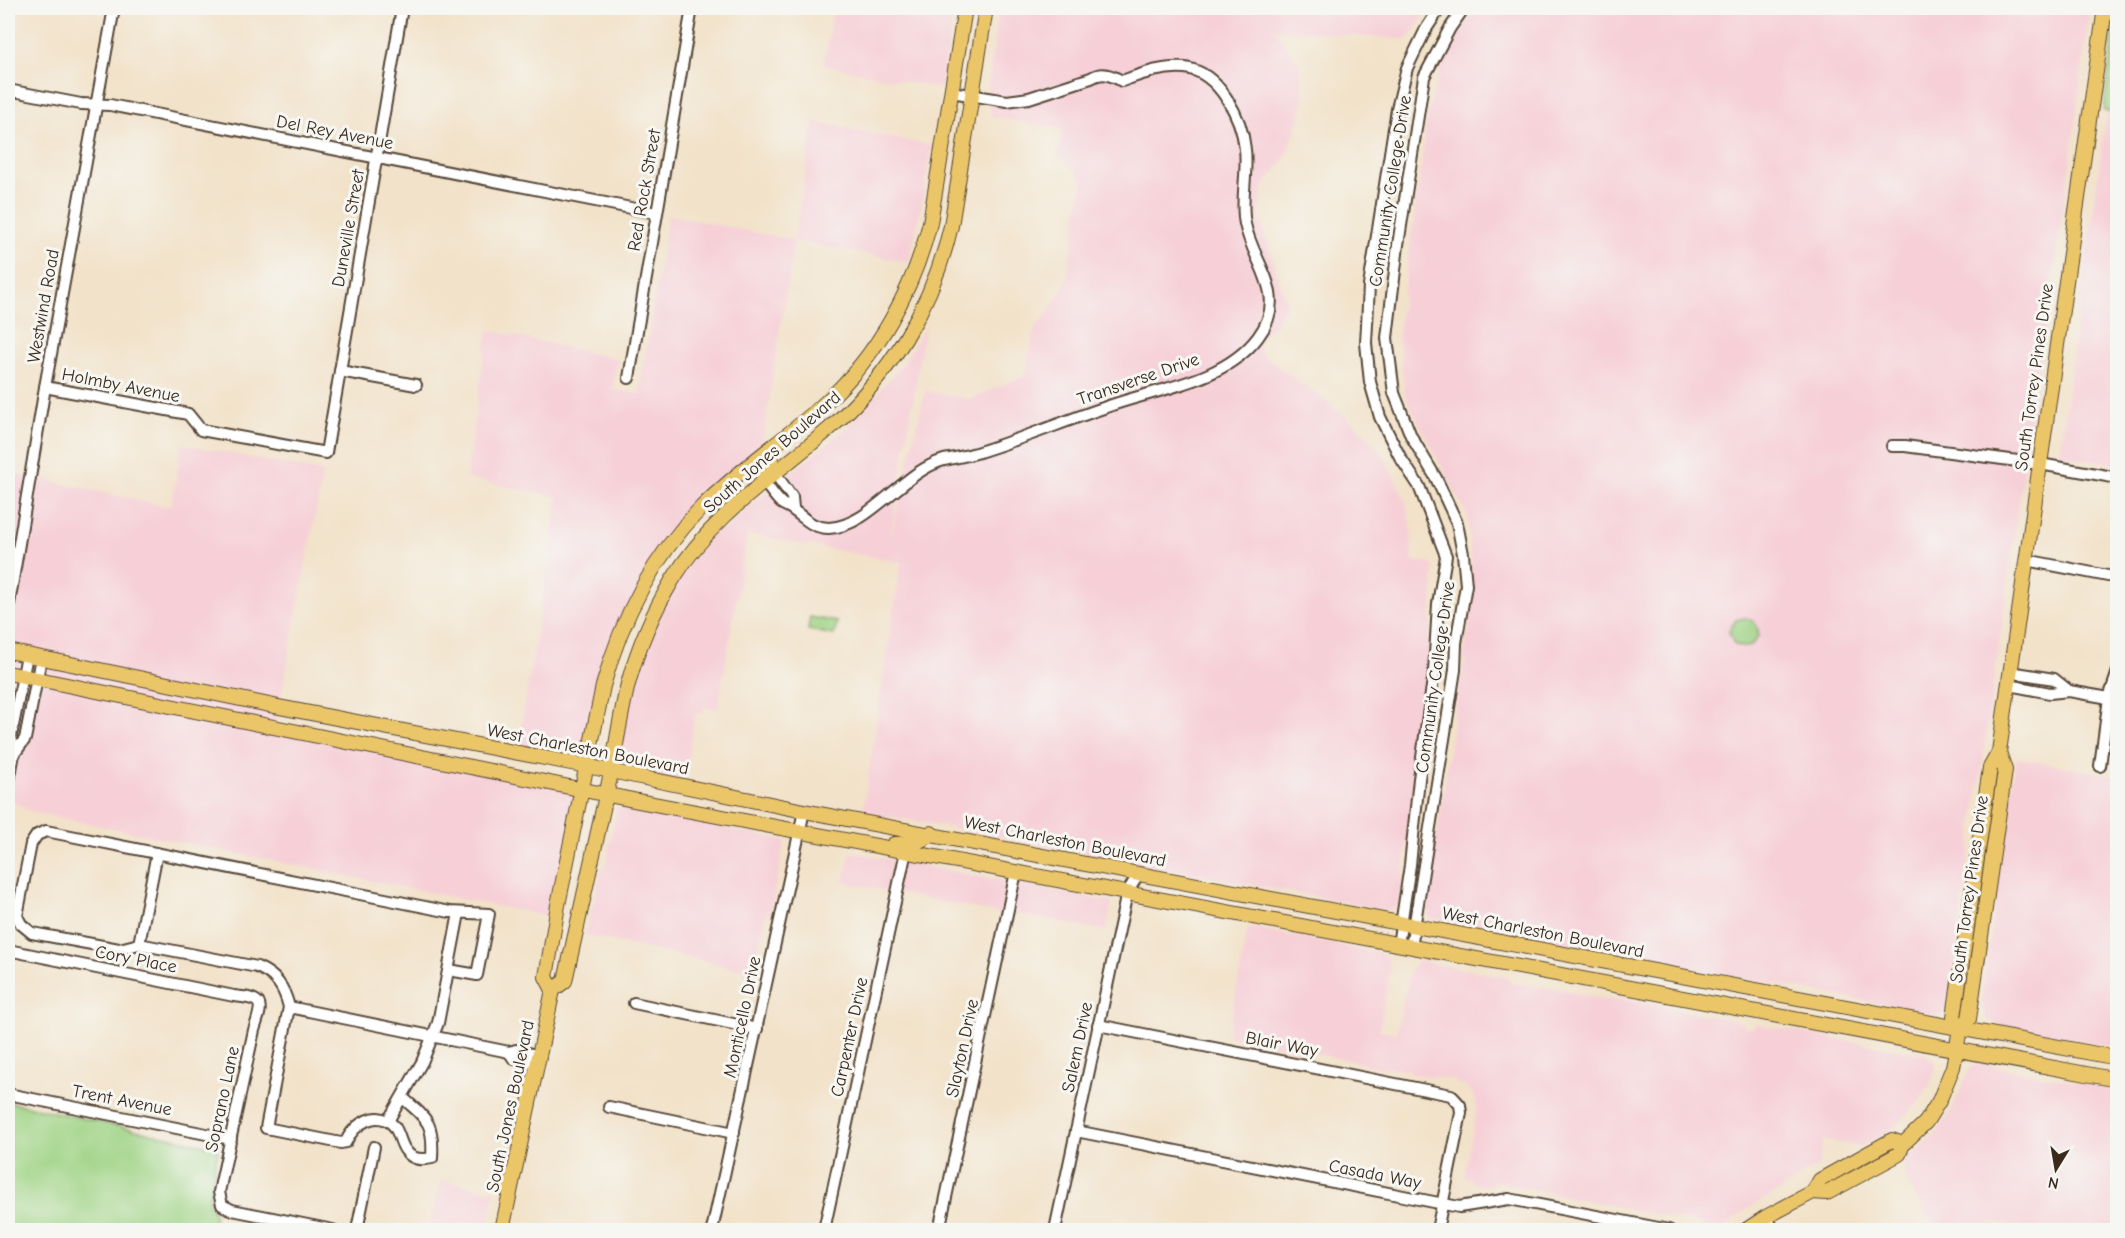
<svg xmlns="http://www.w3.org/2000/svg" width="2125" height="1238" viewBox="0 0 2125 1238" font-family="'Comic Neue',sans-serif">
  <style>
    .built { fill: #f6cfd7 }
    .green { fill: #9fd384; stroke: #6d7e51; stroke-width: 1.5 }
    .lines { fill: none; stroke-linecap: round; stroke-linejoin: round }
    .minor-casing { stroke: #564638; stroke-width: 14 }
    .major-casing { stroke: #564638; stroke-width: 16 }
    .minor { stroke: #fff; stroke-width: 10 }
    .major { stroke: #ebc669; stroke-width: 14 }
    .labels { text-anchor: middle; stroke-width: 6; stroke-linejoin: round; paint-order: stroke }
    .street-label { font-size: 18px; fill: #3b2a1e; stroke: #f6f6f2 }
  </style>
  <rect width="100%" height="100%" fill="#f6f6f2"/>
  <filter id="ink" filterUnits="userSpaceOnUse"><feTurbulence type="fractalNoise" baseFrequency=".0167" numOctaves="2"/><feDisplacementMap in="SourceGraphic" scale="12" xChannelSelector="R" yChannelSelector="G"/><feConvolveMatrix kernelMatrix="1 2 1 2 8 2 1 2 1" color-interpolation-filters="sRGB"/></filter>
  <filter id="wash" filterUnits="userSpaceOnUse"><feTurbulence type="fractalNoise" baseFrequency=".008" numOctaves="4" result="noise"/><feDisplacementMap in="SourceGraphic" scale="24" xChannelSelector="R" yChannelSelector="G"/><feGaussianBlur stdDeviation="1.35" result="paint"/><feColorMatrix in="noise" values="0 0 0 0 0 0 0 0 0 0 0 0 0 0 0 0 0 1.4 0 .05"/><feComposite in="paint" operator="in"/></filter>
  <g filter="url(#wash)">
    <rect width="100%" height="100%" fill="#f2e2c9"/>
    <!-- built -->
    <g class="built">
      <path d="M833,8H954L941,89L824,65Z"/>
      <path d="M999,8H1429L1408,40L1274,29L1299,64L1304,97L1299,121L1284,160L1263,187L1259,216L1287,305L1274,325L1258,340L1260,353L1349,419L1369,438L1386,460L1406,502L1411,528L1413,562H1428L1434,568L1429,654L1400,902L1393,909L1385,910L863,811L901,562L747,534L718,709L705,707L703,714L695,713L686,771L671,783L611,771L653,616L713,527L725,530L750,506L847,428L903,364L925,327L889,545L925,391L970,399L1025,376L1035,328L1045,317L1066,282L1083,180L1058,154L1063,129L992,117L987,93Z"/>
      <path d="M1477,8H2090L2069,171L2025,459L1948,1006L1943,1013L1939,1015L1429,918L1427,903L1457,696L1465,661L1463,659L1464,651L1467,632L1470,630L1468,625L1473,591L1468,517L1405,396L1398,334L1428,112L1442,65L1454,41Z"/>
      <path d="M2117,38V465L2059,455Z"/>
      <path d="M814,122L932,146L922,202L909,262L794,241L760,457L688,522L617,642L587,766L517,753L559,497L466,478L488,330L618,359L612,389L639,394L668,215L794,240Z"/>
      <path d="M182,444L323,472L275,728L582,790L551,917L33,812L8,799V473L43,480L44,478L49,479V481L171,507Z"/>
      <path d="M2016,758L2117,776V1047L1998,1025L1986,1018L1983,1010L1981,1001Z"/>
      <path d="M617,807L785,840L770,913L766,912L753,972L585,935L602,869L606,865Z"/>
      <path d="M851,852L1112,902L1106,931L1018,914L997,913L844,882Z"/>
      <path d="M1248,927L1384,954V956L1388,958V964H1391L1379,1030L1396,1033L1411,967L1420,961L1506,977L1509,979L1510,983L1565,990L1604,1000L1623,999L1737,1021L1744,1024V1027L1753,1029L1755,1024L1927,1055L1931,1058L1936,1066L1931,1082L1920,1101L1893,1129L1860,1147L1823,1140L1819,1166L1800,1176L1787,1187L1786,1186L1783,1187V1189L1747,1209L1720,1230H1714L1692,1222L1493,1181L1491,1187L1472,1183V1179L1464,1177L1476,1113V1101L1471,1091L1463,1085L1456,1083V1080L1411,1074V1071L1389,1067V1069L1228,1036Z"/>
      <path d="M1980,1064L2112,1089L2117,1092V1230H2040L1991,1221L1988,1230H1944V1227L1932,1223L1915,1196V1194L1903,1171L1906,1169L1901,1161L1922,1146L1937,1130L1952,1109L1969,1071L1972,1067Z"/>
      <path d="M441,1180L492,1191V1189L495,1190L487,1230H430Z"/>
    </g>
    <!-- green -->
    <g class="green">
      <path d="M2116,8H2118L2117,113L2104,111Z"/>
      <path d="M810,617L837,622L834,635L808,630Z"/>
      <path d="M1745,618C1754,620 1759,626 1758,636C1753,647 1744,650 1734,644L1729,631L1736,620Z"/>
      <path d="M8,1102L214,1147L218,1151L209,1198V1204L215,1215L211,1230H8Z"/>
    </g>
  </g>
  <g filter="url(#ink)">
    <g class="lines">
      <defs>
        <g id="minor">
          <path d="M8,90L81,104L110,105L656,213"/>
          <path d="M340,371L416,385"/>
          <path d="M629,378L692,8"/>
          <path d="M45,387L188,414L201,430L326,453L402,8"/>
          <path d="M1892,446H1905L2040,464L2118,478"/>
          <path d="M774,472L792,497L793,509"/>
          <path d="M763,481C769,488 775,497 781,503C785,506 790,507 793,510C806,519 812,528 829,528C871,526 902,472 944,460C955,458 965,456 976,453C1022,439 1067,420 1112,405C1161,388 1225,381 1258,337C1290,295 1253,264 1245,224C1240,200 1248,173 1245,149C1242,118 1219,72 1185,68C1163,66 1142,74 1122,81C1111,75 1102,71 1091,78L1029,98L1007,101L951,92"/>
          <path d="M2026,560L2118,578"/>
          <path d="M8,610L45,387L114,8"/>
          <path d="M2010,672L2054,679L2069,691"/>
          <path d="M2009,685L2050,693L2069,691L2109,698"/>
          <path d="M14,754L25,739L41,658"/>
          <path d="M2100,766L2109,698L2118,671"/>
          <path d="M8,786L14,754L11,736L27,655"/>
          <path d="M139,944L157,853"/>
          <path d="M1398,945L1410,865L1419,779L1434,672L1438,604L1446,556L1419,486L1400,457L1380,417L1370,382L1366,343L1369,286L1397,109L1407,68L1426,29L1440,8"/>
          <path d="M1411,947L1455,670L1456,643L1466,585L1463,554L1457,523L1436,478L1411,436L1394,393L1387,338L1398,245L1424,77L1450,28L1464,8"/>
          <path d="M8,950L234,996C265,999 263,1003 254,1030L219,1192L222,1205L232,1210L333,1230"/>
          <path d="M634,1003L757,1029"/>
          <path d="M289,1007L509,1052L516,1050L540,1056"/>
          <path d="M1098,1025L1451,1095L1460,1105L1461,1113L1437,1230"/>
          <path d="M509,1052L514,1059L538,1064"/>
          <path d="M8,1094L231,1139"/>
          <path d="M403,1098C428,1120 434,1123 432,1158C423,1160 412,1160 406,1151C400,1144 400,1134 394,1126C378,1108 353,1124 346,1142L341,1143L266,1128L289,1007C284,987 276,975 257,967L139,944L119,949L32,933L21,924L17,916L31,844L37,835L46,831L450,912L489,914L477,975L449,970"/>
          <path d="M609,1107L734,1133"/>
          <path d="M388,1121L422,1062L438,1023L459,913"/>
          <path d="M1076,1131L1459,1207L1509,1199L1669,1230"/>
          <path d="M1766,1217L1774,1230"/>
          <path d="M357,1230L374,1147"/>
          <path d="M712,1230L804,811"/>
          <path d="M824,1230L906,851"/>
          <path d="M939,1230L1016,872"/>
          <path d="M1055,1230L1125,902L1127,893L1139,873"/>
        </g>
        <g id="major">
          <path d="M763,481L764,472L771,462L772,447"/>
          <path d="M8,651L279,707L587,766L804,811L2118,1058"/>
          <path d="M8,673L638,801L2118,1080"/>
          <path d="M894,844C908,843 921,844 931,833"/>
          <path d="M553,990L565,981C579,915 595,848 609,782C616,749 620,716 628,684C638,647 653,612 673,579C711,516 774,476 829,429C890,376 933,305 951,226L986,8"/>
          <path d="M1960,1029L1954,1017L1990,768L1999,752L2105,8"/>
          <path d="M1813,1192L1827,1193L1899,1154L1903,1144L1926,1122L1939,1101L1953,1067L1960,1029L1969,1019L2005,770L1999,752"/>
          <path d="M502,1230L553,990L546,977L558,905L603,686C621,620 653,557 701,508C739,469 786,439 826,402C878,355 913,290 930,223L965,8"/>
          <path d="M1746,1230L1766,1217L1813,1192L1820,1180L1892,1140L1903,1144"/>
        </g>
      </defs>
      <!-- minor casing -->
      <use href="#minor" class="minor-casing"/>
      <!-- major casing -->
      <use href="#major" class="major-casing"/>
      <!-- minor -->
      <use href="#minor" class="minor"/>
      <!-- major -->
      <use href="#major" class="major"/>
    </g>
  </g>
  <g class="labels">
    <!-- street labels -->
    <g class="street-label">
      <text transform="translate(335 132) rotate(11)" y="6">Del Rey Avenue</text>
      <text transform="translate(644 190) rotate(-80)" y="6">Red Rock Street</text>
      <text transform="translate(1390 191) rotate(-81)" y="6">Community College Drive</text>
      <text transform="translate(348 228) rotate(-80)" y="6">Duneville Street</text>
      <text transform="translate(43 306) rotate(-80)" y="6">Westwind Road</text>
      <text transform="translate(2034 377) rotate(-82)" y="6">South Torrey Pines Drive</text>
      <text transform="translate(1138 379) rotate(-19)" y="6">Transverse Drive</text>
      <text transform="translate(121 385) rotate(11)" y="6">Holmby Avenue</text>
      <text transform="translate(772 452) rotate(-41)" y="6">South Jones Boulevard</text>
      <text transform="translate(1435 677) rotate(-82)" y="6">Community College Drive</text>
      <text transform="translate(588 749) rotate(11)" y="6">West Charleston Boulevard</text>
      <text transform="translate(1065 841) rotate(11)" y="6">West Charleston Boulevard</text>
      <text transform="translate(1969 889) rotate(-82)" y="6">South Torrey Pines Drive</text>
      <text transform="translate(1543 932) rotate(11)" y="6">West Charleston Boulevard</text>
      <text transform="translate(136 959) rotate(11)" y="6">Cory Place</text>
      <text transform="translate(742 1017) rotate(-78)" y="6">Monticello Drive</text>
      <text transform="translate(849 1037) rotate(-78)" y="6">Carpenter Drive</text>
      <text transform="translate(1282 1044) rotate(11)" y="6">Blair Way</text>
      <text transform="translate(1077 1047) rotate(-78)" y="6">Salem Drive</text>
      <text transform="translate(962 1048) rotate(-78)" y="6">Slayton Drive</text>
      <text transform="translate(222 1099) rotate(-78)" y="6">Soprano Lane</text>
      <text transform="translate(122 1100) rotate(11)" y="6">Trent Avenue</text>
      <text transform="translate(510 1106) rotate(-78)" y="6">South Jones Boulevard</text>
      <text transform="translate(1375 1174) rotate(11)" y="6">Casada Way</text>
    </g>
  </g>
  <!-- margin -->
  <rect width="2125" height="1238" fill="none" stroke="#f6f6f2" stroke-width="30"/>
  <!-- north arrow -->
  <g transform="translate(2056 1169) rotate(191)" stroke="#f6f6f2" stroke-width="4.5" paint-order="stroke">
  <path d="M0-4.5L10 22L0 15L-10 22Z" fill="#3b2a1e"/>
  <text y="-9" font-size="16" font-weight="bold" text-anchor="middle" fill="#3b2a1e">N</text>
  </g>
</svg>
